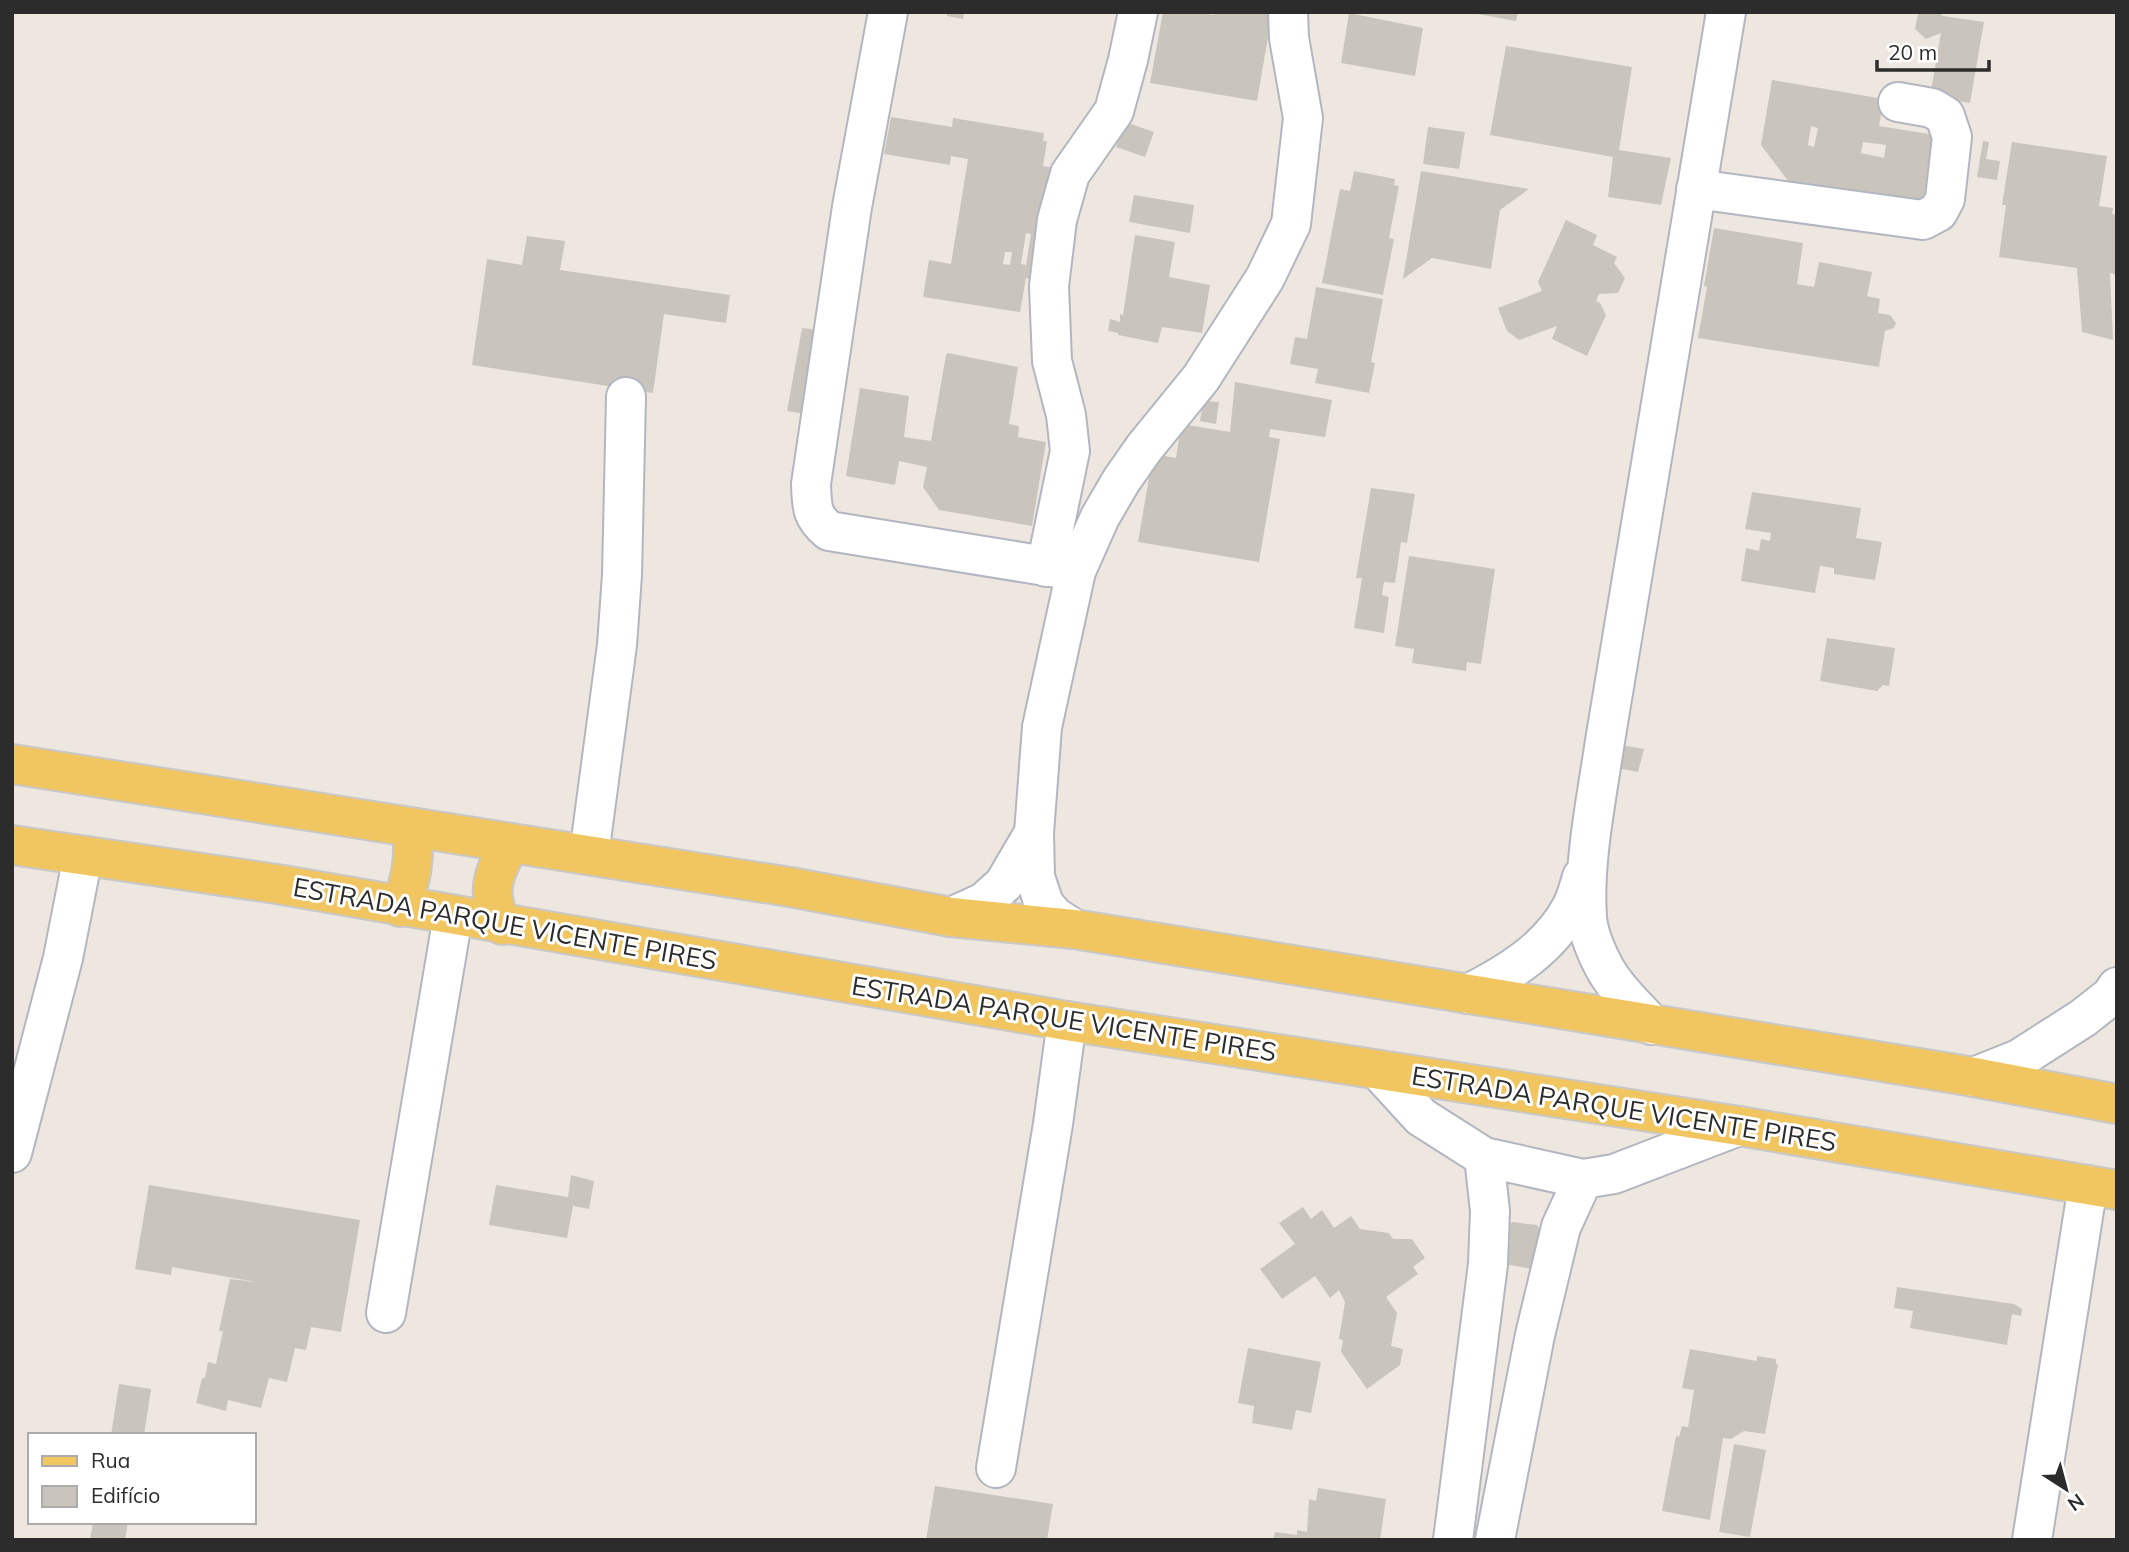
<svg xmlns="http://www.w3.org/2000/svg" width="2129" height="1552" viewBox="0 0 2129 1552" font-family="Mulish,sans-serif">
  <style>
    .building { fill: #c9c5bd; fill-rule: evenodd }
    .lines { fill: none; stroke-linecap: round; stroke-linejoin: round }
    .minor-casing { stroke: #b2b6c0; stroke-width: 42 }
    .major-casing { stroke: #c8c8c8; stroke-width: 42 }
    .minor { stroke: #fff; stroke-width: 38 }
    .major { stroke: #f1c661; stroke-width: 38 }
    .labels { text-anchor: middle; stroke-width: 6; stroke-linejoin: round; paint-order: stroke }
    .street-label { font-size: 26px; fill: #2c2c2c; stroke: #fff }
  </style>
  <rect width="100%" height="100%" fill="#eee7df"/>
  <!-- building -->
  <g class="building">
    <path d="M947,12H964L963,19L947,16Z"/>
    <path d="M1163,12H1208V14L1214,15L1215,12H1260L1272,14L1257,101L1150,83Z"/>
    <path d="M1467,12H1518L1516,21Z"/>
    <path d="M1921,12H1938L1943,16L1984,22L1970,103L1930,96L1941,33L1926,39L1915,29L1918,14Z"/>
    <path d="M1349,13L1423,28L1415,76L1341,63Z"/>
    <path d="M1506,46L1632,67L1619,150L1671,158L1661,205L1608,197L1613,157L1490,135Z"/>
    <path d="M1772,80L1884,99L1879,126L1936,135L1924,207L1792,186L1761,145ZM1811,126L1818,128L1814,147L1808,145ZM1863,142L1886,145L1884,158L1861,153Z"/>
    <path d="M891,117L952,127L953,118L1044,133L1043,141H1047L1043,166L1054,168L1037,280L1026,278L1020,312L923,297L929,260L951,264L968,159L951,156L950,165L884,154ZM1026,233L1031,234L1026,265L1021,264ZM1005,252H1012L1010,265L1003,264Z"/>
    <path d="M1125,122L1154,132L1145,157L1116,147Z"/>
    <path d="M1428,127L1465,132L1459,169L1423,164Z"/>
    <path d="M1983,141L1989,142L1986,159L2000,161L1997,180L1977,177Z"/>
    <path d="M2012,142L2107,156L2099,206L2113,208L2112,214L2117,215V275L2110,273L2113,340L2082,332L2077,268L1999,257L2006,205H2002Z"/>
    <path d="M1354,171L1395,179L1394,185L1399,186L1389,238L1394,239L1383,295L1322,283L1340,189L1350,191Z"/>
    <path d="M1421,171L1529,189L1500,210L1491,269L1432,258L1403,279Z"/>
    <path d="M1134,195L1194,205L1190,233L1129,222Z"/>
    <path d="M1566,220L1597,235L1593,245L1617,257L1614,263L1625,278L1618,293L1599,294L1596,301L1600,303L1606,315L1587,356L1552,339L1557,326L1519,340L1507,331L1498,308L1542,291L1538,282Z"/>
    <path d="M1714,228L1803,243L1797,284L1814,287L1819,262L1872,272L1867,296L1880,299L1878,313L1890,315L1896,323L1894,328L1885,331L1879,367L1698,338L1707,287L1704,286Z"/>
    <path d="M1135,235L1175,242L1169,277L1210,285L1202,333L1162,327L1158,343L1118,335V333L1108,331L1110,319L1120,322V314L1123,315Z"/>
    <path d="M527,236L565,241L560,270L730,295L726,323L664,314L653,393L472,365L487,259L522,265Z"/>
    <path d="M1316,287L1383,299L1371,362L1375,363L1369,393L1315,383L1318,369L1290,364L1295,337L1307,339Z"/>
    <path d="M802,328L826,331L812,415L787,411Z"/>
    <path d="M948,353L1018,367L1009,424L1019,426L1018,437L1046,442L1032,526L939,510L923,487L927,467L899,461L895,485L846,476L860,388L909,396L904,437L931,441L946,355Z"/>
    <path d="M1235,382L1332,400L1325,437L1270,429L1269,437L1280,439L1259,562L1138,542L1153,454L1176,458L1181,424L1230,432Z"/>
    <path d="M1203,401L1219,402L1216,424L1200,421Z"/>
    <path d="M1371,488L1415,494L1407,543L1401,542L1395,583L1384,582L1382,595L1389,597L1384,633L1354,628L1362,578H1356Z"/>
    <path d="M1752,492L1861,508L1856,538L1882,542L1875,580L1834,574V568L1820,566L1815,593L1741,581L1746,548L1759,551L1761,539L1770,541L1771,533L1745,529Z"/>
    <path d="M1409,556L1495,569L1481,664L1467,662L1466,671L1412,663L1414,649L1395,646Z"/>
    <path d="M1827,638L1895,648L1889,686L1883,685L1877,691L1820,681Z"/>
    <path d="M1621,745L1644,749L1638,772L1617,768Z"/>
    <path d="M571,1175L594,1181L589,1209L573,1206L567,1238L489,1225L496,1185L568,1197Z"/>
    <path d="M149,1185L360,1220L341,1332L311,1327L306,1350L295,1348L287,1382L269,1378L261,1408L228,1400L226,1411L196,1403L202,1378H205L208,1362L216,1364L223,1331H219L230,1279L256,1282L172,1267L171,1275L135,1269Z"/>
    <path d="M1303,1207L1311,1219L1322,1210L1334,1228L1351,1216L1360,1229L1389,1233L1393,1239H1412L1425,1258L1413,1267L1418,1274L1386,1297L1397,1313L1391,1346L1403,1349L1400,1365L1367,1389L1341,1352L1343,1340L1339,1339L1345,1302L1339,1290L1330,1298L1315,1276L1282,1299L1260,1269L1295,1244L1279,1223Z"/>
    <path d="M1513,1222L1537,1225L1546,1238L1539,1263L1531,1269L1505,1264L1501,1230Z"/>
    <path d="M1897,1287L2014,1304L2022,1309L2021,1316L2012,1314L2007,1345L1910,1328L1913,1311L1894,1308Z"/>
    <path d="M1248,1348L1321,1362L1311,1413L1296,1410L1292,1430L1252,1423L1254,1406L1238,1403Z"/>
    <path d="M1690,1349L1757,1361V1356L1776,1359V1364H1778L1765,1434L1744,1431L1731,1439L1723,1438L1710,1520L1662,1511L1676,1436L1679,1437L1682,1426L1688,1427L1694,1390L1682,1388Z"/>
    <path d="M119,1384L151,1389L144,1435H111Z"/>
    <path d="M1734,1444L1766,1450L1750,1537L1719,1532Z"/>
    <path d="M935,1486L1053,1504L1047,1540H926Z"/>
    <path d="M1318,1488L1386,1499L1380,1540H1273L1275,1532L1297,1535V1530L1307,1532L1309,1499L1316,1501Z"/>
    <path d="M93,1522H128L125,1540H90Z"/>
  </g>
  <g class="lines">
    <defs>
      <g id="minor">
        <path d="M888,12L852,207L811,484C812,507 811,516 829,531L1076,571"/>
        <path d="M1696,189L1923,220L1938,212L1945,199L1952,137L1945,116L1932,108L1898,102"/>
        <path d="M1046,567L1070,451L1066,415L1052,361L1049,286L1057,220L1070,174L1114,111L1128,60L1138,12"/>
        <path d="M589,855L617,645L622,575L626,397"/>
        <path d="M951,917L984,902L1004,884L1034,833"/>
        <path d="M1074,929L1054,916L1044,904L1035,877L1034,833L1042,727L1076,571L1100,517L1121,481L1144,448L1201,378L1265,278L1291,224L1303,118L1289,38L1288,12"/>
        <path d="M1468,994C1508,974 1549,949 1571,908C1576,899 1579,887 1582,877"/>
        <path d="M1652,1025C1635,1006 1613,986 1602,963C1595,949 1588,933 1587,917C1583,862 1597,796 1605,741L1726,12"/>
        <path d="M1378,1070L1421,1117L1484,1157L1583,1179L1614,1174L1739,1126"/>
        <path d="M1974,1077L2019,1059L2083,1018L2111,996L2117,987"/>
        <path d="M12,1153L63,958L83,856"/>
        <path d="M386,1313L453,916"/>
        <path d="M996,1468L1053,1124L1067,1021"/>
        <path d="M1453,1540L1488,1264L1490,1211L1484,1157"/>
        <path d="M1495,1540L1535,1335L1561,1227L1583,1179"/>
        <path d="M2032,1540L2088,1185"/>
      </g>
      <g id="major">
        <path d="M12,764L790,887L951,917L1074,929L1974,1077L2117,1104"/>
        <path d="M12,845L277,884L1067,1021L1739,1126L2117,1190"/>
        <path d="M400,907C412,880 415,857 412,828"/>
        <path d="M502,925C485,892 493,874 510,844"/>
      </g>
    </defs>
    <!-- minor casing -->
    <use href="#minor" class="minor-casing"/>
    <!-- major casing -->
    <use href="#major" class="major-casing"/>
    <!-- minor -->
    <use href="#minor" class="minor"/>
    <!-- major -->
    <use href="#major" class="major"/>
  </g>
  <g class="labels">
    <!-- street labels -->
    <g class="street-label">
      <text transform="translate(505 924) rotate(10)" y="9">ESTRADA PARQUE VICENTE PIRES</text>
      <text transform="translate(1064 1019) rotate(9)" y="9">ESTRADA PARQUE VICENTE PIRES</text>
      <text transform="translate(1624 1109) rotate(9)" y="9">ESTRADA PARQUE VICENTE PIRES</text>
    </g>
  </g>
  <!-- border -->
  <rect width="2129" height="1552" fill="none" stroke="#2c2c2c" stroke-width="28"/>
  <!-- legend -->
  <rect x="28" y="1433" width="228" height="91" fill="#ffffff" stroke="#ababab" stroke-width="2"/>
  <rect x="42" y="1456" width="35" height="10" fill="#f1c661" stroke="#ababab" stroke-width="2"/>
  <text x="91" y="1468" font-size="21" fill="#2c2c2c">Rua</text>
  <rect x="42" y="1486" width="35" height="21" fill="#c9c5bd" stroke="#ababab" stroke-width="2"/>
  <text x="91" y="1503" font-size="21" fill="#2c2c2c">Edifício</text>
  <!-- north arrow -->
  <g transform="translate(2066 1489) rotate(144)" stroke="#ffffff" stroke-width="5" paint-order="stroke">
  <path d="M0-5L12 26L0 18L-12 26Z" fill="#2c2c2c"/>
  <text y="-10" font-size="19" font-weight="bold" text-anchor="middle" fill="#2c2c2c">N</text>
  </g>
  <!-- scale -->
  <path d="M1877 60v10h112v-10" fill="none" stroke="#2c2c2c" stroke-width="3.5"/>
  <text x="1888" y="60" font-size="21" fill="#2c2c2c" stroke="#ffffff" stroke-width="5" paint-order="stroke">20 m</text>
</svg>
